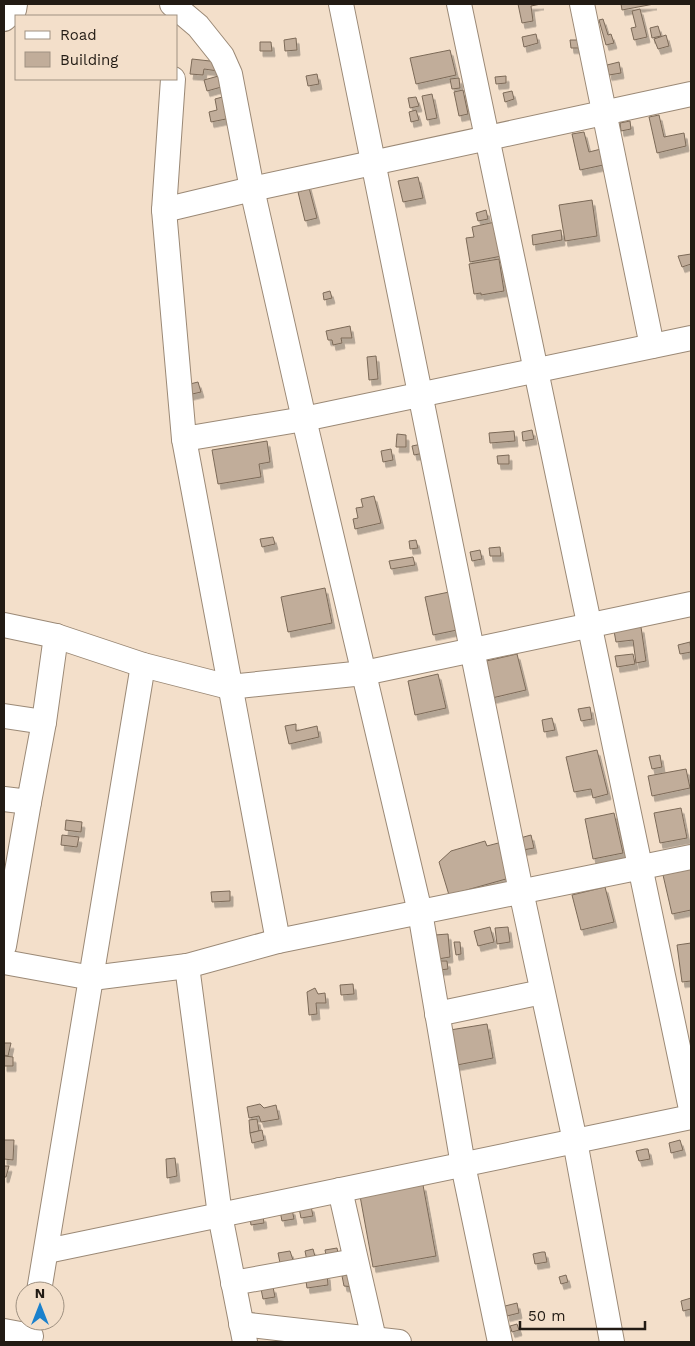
<svg xmlns="http://www.w3.org/2000/svg" width="695" height="1346" viewBox="0 0 695 1346" font-family="'Work Sans',sans-serif">
  <style>
    .building { fill: #c1ad9a; stroke: #7c6a58; filter: url(#shadow) }
    .lines { fill: none; stroke-linecap: round; stroke-linejoin: round }
    .minor-casing { stroke: #9b8976; stroke-width: 26 }
    .minor { stroke: #fff; stroke-width: 24 }
  </style>
  <defs>
    <filter id="shadow"><feDropShadow dx="3" dy="5.5" stdDeviation="0" flood-color="#0004"/></filter>
  </defs>
  <rect width="100%" height="100%" fill="#f3dfca"/>
  <!-- building -->
  <g class="building">
    <path d="M518,4H541L531,6L533,21L522,23Z"/>
    <path d="M621,4H654L622,10Z"/>
    <path d="M640,9L647,37L634,40L631,28L636,27L632,11Z"/>
    <path d="M603,19L608,35L611,34L614,43L606,45L599,20Z"/>
    <path d="M658,26L661,36L652,38L650,28Z"/>
    <path d="M536,34L538,43L524,47L522,37Z"/>
    <path d="M666,35L669,46L658,49L654,39Z"/>
    <path d="M296,38L297,50L285,51L284,40Z"/>
    <path d="M570,40H580V48H571Z"/>
    <path d="M260,42H271L272,51H260Z"/>
    <path d="M450,50L456,75L416,84L410,58Z"/>
    <path d="M192,59L219,62L218,71L204,69L203,75L190,74Z"/>
    <path d="M619,62L621,73L609,75L607,65Z"/>
    <path d="M317,74L319,84L308,86L306,76Z"/>
    <path d="M222,75L225,86L207,91L204,80Z"/>
    <path d="M506,76V83L496,84L495,77Z"/>
    <path d="M459,78L460,88L452,89L450,79Z"/>
    <path d="M463,90L468,114L459,116L454,92Z"/>
    <path d="M512,91L514,99L505,102L503,93Z"/>
    <path d="M432,94L437,118L427,120L422,96Z"/>
    <path d="M226,96L231,118L211,122L209,112L217,110L215,99Z"/>
    <path d="M416,97L419,106L410,108L408,98Z"/>
    <path d="M416,110L419,120L411,122L409,112Z"/>
    <path d="M659,115L664,137L684,133L686,146L657,153L649,117Z"/>
    <path d="M630,121L631,129L621,131L620,123Z"/>
    <path d="M584,132L589,152L605,148L608,164L580,170L572,134Z"/>
    <path d="M418,177L423,198L403,202L398,181Z"/>
    <path d="M308,184L317,218L305,221L298,192L302,191L301,186Z"/>
    <path d="M592,200L597,236L565,241L559,205Z"/>
    <path d="M486,210L488,219L478,221L476,213Z"/>
    <path d="M495,222L502,256L470,262L466,238L474,237L472,227Z"/>
    <path d="M561,230L562,240L533,245L532,235Z"/>
    <path d="M691,254V264L682,267L678,256Z"/>
    <path d="M499,259L504,291L481,295V293L474,294L469,264Z"/>
    <path d="M330,291L332,298L324,300L323,293Z"/>
    <path d="M350,326L352,338H341L342,343L333,345L332,340H328L326,331Z"/>
    <path d="M376,356L378,379L369,380L367,357Z"/>
    <path d="M198,382L201,392L188,395L186,385Z"/>
    <path d="M532,430L534,439L523,441L522,432Z"/>
    <path d="M514,431L515,441L490,443L489,433Z"/>
    <path d="M397,434L406,435V447H396Z"/>
    <path d="M267,441L270,462L259,464L261,477L218,484L212,450Z"/>
    <path d="M422,444L424,453L414,455L412,446Z"/>
    <path d="M391,449L393,460L383,462L381,451Z"/>
    <path d="M509,455V464H498L497,456Z"/>
    <path d="M374,496L381,523L355,529L353,519L358,518L356,508L363,507L361,499Z"/>
    <path d="M273,537L275,544L262,547L260,539Z"/>
    <path d="M416,540L418,548L410,549L409,541Z"/>
    <path d="M500,547L501,556H490L489,548Z"/>
    <path d="M480,550L482,559L472,561L470,552Z"/>
    <path d="M413,557L415,565L391,569L389,561Z"/>
    <path d="M325,588L332,623L288,632L281,597Z"/>
    <path d="M454,591L462,629L433,635L425,597Z"/>
    <path d="M641,627L646,661L636,663L633,640L616,642L614,631Z"/>
    <path d="M690,642L691,652L680,654L678,645Z"/>
    <path d="M517,654L526,690L492,698L482,662Z"/>
    <path d="M633,654L635,664L617,667L615,656Z"/>
    <path d="M438,674L446,708L415,715L408,681Z"/>
    <path d="M590,707L592,719L581,721L578,709Z"/>
    <path d="M552,718L555,730L544,732L542,720Z"/>
    <path d="M296,724V731L317,726L319,737L289,744L285,726Z"/>
    <path d="M597,750L608,794L593,798L591,789L574,792L566,757Z"/>
    <path d="M660,755L662,767L652,769L649,757Z"/>
    <path d="M686,769L690,788L652,796L648,776Z"/>
    <path d="M681,808L687,838L660,843L654,813Z"/>
    <path d="M614,813L623,853L593,859L585,819Z"/>
    <path d="M66,820L82,822L81,832L65,830Z"/>
    <path d="M62,835L79,837L77,847L61,845Z"/>
    <path d="M531,835L534,848L523,850L520,838Z"/>
    <path d="M485,841L487,846L502,842L513,877L449,895L439,862L451,851Z"/>
    <path d="M691,869V910L672,914L663,875Z"/>
    <path d="M605,887L614,922L581,930L572,895Z"/>
    <path d="M230,891V901L212,902L211,892Z"/>
    <path d="M490,927L494,942L478,946L474,931Z"/>
    <path d="M508,927L510,942L497,944L495,928Z"/>
    <path d="M448,934L450,957L438,959L435,935Z"/>
    <path d="M454,942H460L461,954L456,955Z"/>
    <path d="M691,943V981L682,982L677,945Z"/>
    <path d="M439,961H447L448,969L440,970Z"/>
    <path d="M353,984L354,994L341,995L340,985Z"/>
    <path d="M315,988L318,994L325,993L326,1003H316L317,1014L309,1015L307,992Z"/>
    <path d="M487,1024L493,1058L457,1065L450,1030Z"/>
    <path d="M4,1043H11L8,1056L4,1055Z"/>
    <path d="M4,1056L13,1057V1066H4Z"/>
    <path d="M260,1104L264,1108L276,1105L279,1119L261,1122L259,1116L249,1118L247,1107Z"/>
    <path d="M257,1119L259,1131L250,1133L249,1120Z"/>
    <path d="M262,1130L264,1140L252,1143L250,1133Z"/>
    <path d="M4,1140H14L13,1160L4,1159Z"/>
    <path d="M680,1140L683,1150L671,1153L669,1143Z"/>
    <path d="M645,1149H648L650,1159L639,1161L636,1151Z"/>
    <path d="M175,1158L177,1176L167,1178L166,1159Z"/>
    <path d="M4,1166H9L6,1177H4Z"/>
    <path d="M423,1185L436,1256L373,1267L360,1196Z"/>
    <path d="M311,1206L313,1216L301,1218L299,1208Z"/>
    <path d="M292,1209L294,1219L282,1221L280,1211Z"/>
    <path d="M263,1216L264,1223L251,1225L250,1218Z"/>
    <path d="M337,1248L339,1258L327,1260L325,1250Z"/>
    <path d="M313,1249L316,1260L307,1261L305,1251Z"/>
    <path d="M290,1251L293,1260L280,1263L278,1253Z"/>
    <path d="M542,1252H545L547,1262L535,1264L533,1254Z"/>
    <path d="M327,1274L328,1285L307,1288L305,1275Z"/>
    <path d="M351,1274L354,1287L344,1286L342,1276Z"/>
    <path d="M566,1275L568,1282L561,1284L559,1277Z"/>
    <path d="M273,1287L275,1297L263,1299L261,1289Z"/>
    <path d="M691,1298V1309L683,1311L681,1301Z"/>
    <path d="M517,1303L519,1313L507,1316L505,1306Z"/>
    <path d="M517,1324L519,1330L512,1332L510,1326Z"/>
  </g>
  <g class="lines">
    <defs>
      <g id="minor">
        <path d="M172,4L198,26L222,56L230,74L252,189L304,419L420,912L463,1165L500,1342"/>
        <path d="M341,4L521,891L575,1141L612,1342"/>
        <path d="M459,4L691,1109"/>
        <path d="M582,4L652,346"/>
        <path d="M4,19L14,10L15,4"/>
        <path d="M173,79L164,210L184,439L304,419L691,338"/>
        <path d="M164,210L252,189L691,94"/>
        <path d="M184,439L278,941"/>
        <path d="M4,625L56,636L143,665L229,687L364,673L691,604"/>
        <path d="M4,716L44,722"/>
        <path d="M4,799L29,802L44,722L56,636"/>
        <path d="M4,946L29,802"/>
        <path d="M4,962L92,978L187,966L278,941L691,857"/>
        <path d="M187,966L220,1215L245,1342"/>
        <path d="M437,1014L542,992"/>
        <path d="M340,1190L374,1339"/>
        <path d="M47,1251L691,1117"/>
        <path d="M233,1283L355,1261"/>
        <path d="M39,1291L143,665"/>
        <path d="M241,1324L399,1342"/>
        <path d="M4,1331L31,1336"/>
      </g>
    </defs>
    <!-- minor casing -->
    <use href="#minor" class="minor-casing"/>
    <!-- minor -->
    <use href="#minor" class="minor"/>
  </g>
  <!-- border -->
  <rect width="695" height="1346" fill="none" stroke="#221b14" stroke-width="10"/>
  <!-- legend -->
  <rect x="15" y="15" width="162" height="65" fill="#f3dfca" stroke="#9f9181"/>
  <rect x="25" y="31" width="25" height="8" fill="#ffffff" stroke="#9f9181"/>
  <text x="60" y="40" font-size="15" fill="#221b14">Road</text>
  <rect x="25" y="52" width="25" height="15" fill="#c1ad9a" stroke="#9f9181"/>
  <text x="60" y="65" font-size="15" fill="#221b14">Building</text>
  <!-- north arrow -->
  <g transform="translate(40 1306)"><circle r="24" fill="#f3dfca" stroke="#9f9181"/>
  <path d="M0-4L9 19L0 12L-9 19Z" fill="#1b81cc"/>
  <text y="-8" font-size="14" font-weight="bold" text-anchor="middle" fill="#221b14">N</text>
  </g>
  <!-- scale -->
  <path d="M520 1321v8h125v-8" fill="none" stroke="#221b14" stroke-width="2.5"/>
  <text x="528" y="1321" font-size="15" fill="#221b14" stroke="#f3dfca" stroke-width="4" paint-order="stroke">50 m</text>
</svg>
